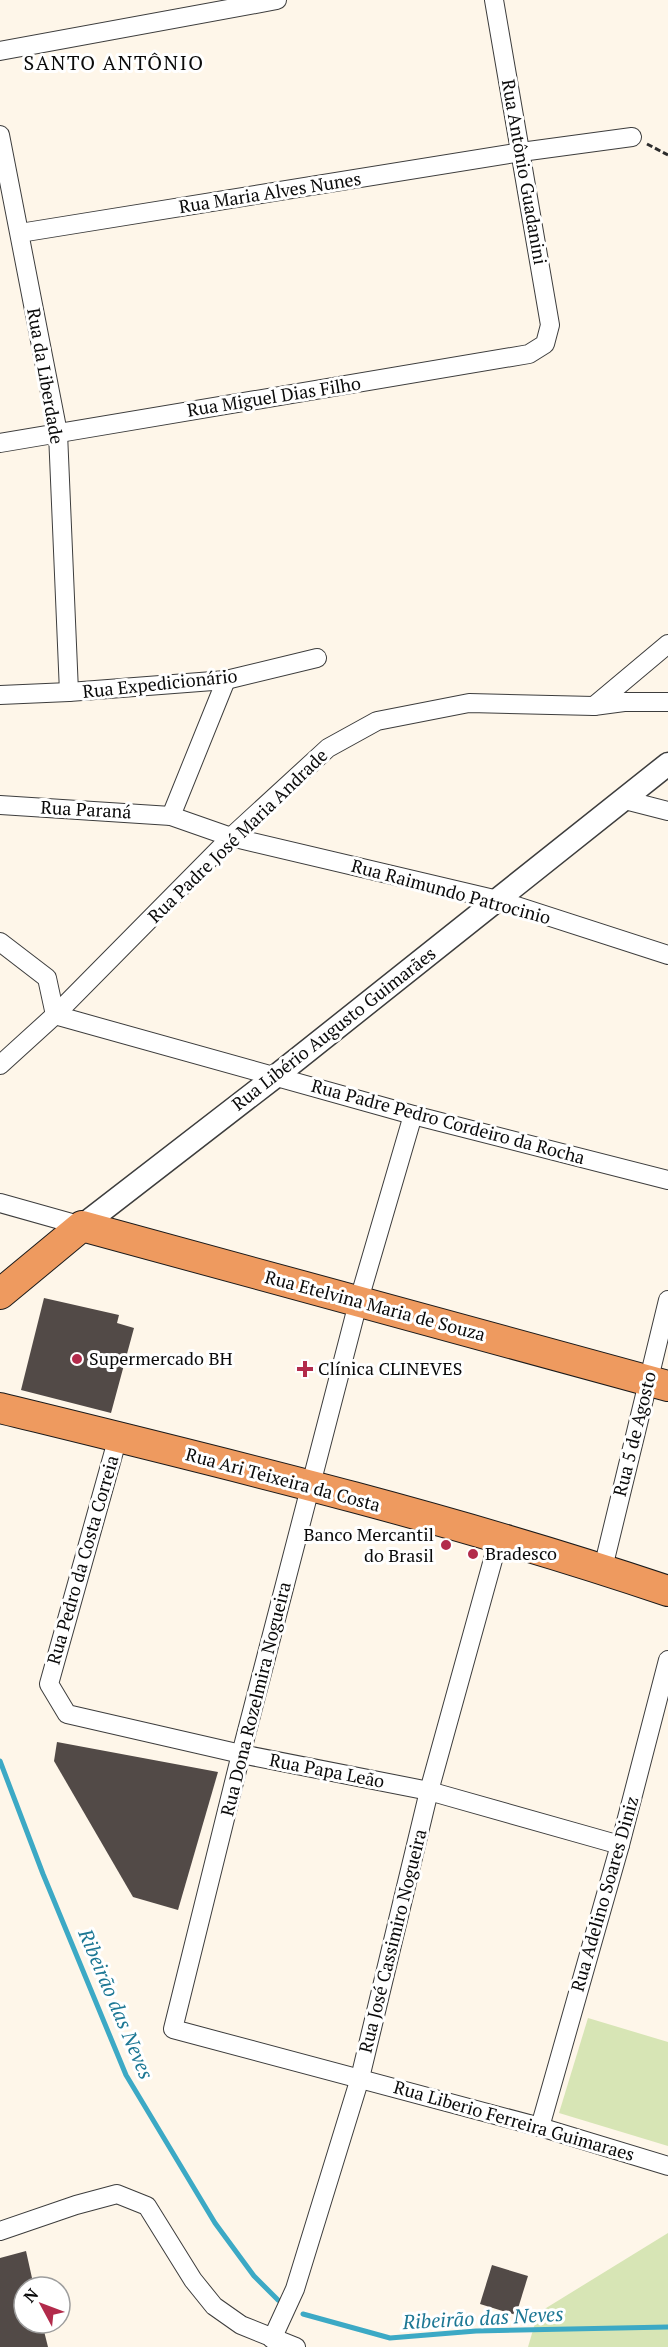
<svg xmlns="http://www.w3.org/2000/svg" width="668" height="2347" viewBox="0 0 668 2347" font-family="'PT Serif',serif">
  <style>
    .green { fill: #d7e5b5 }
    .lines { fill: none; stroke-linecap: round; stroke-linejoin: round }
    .stream { stroke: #3ca9c5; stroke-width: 5 }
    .building { fill: #524a47 }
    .minor-casing { stroke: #3d3d3d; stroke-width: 20 }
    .tertiary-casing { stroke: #3d3d3d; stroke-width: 25 }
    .trunk-casing { stroke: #1b1b1b; stroke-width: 32 }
    .path { stroke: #2c2c2c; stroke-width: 3; stroke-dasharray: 6 3; stroke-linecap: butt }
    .minor { stroke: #fff; stroke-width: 18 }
    .tertiary { stroke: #fff; stroke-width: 22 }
    .trunk { stroke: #ee9a5f; stroke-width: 30 }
    .poi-dot { fill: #b22b4b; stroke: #fff; stroke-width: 2 }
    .labels { text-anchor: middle; stroke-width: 6; stroke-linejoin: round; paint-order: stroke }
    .street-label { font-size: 18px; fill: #0a0a0a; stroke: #fff }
    .poi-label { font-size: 18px; fill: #0a0a0a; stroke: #fff; text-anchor: start }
    .neighbourhood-label { font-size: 20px; letter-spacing: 1.5px; fill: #0a0a0a; stroke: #fff }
    .water-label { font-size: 20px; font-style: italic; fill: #1c7794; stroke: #fff }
  </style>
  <rect width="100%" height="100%" fill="#fef6e9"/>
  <!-- green -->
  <g class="green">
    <path d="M588,2018L668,2042V2146L559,2113Z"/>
    <path d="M668,2233V2347H528L538,2313Z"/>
  </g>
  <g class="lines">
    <!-- stream -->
    <g class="stream">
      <path d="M0,1761L43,1874L126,2075L215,2223L254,2276L278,2300"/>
      <path d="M303,2314L390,2338L476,2331L668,2327"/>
    </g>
  </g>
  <!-- building -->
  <g class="building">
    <path d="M44,1298L119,1315L117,1323L134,1328L111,1413L21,1390Z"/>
    <path d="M57,1742L218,1772L178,1910L133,1897L54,1761Z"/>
    <path d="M26,2251L34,2287H24V2323H42L48,2347H0V2258Z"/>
    <path d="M492,2265L528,2276L516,2315L480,2304Z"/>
  </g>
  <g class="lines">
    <defs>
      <g id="minor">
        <path d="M0,51L277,0"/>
        <path d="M0,135L58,433L69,692"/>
        <path d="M20,233L521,152L632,137"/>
        <path d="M0,443L529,354L545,344L550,325L494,0"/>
        <path d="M0,695L69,692L226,680L317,658"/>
        <path d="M594,706L668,644"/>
        <path d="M625,800L668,811"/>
        <path d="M0,805L171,816L231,837L498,900L668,955"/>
        <path d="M171,816L226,680"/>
        <path d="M0,942L47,978L55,1015"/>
        <path d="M55,1015L413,1115L668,1180"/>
        <path d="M0,1065L55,1015L231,837L328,748L377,721L469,703L594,706L624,702H668"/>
        <path d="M413,1115L358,1303L241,1754L173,2029L540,2127L668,2166"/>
        <path d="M0,1203L82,1226"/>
        <path d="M118,1437L49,1684L67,1714L241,1754L429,1791L620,1845"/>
        <path d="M603,1568L668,1300"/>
        <path d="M540,2127L620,1845L668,1660"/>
        <path d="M0,2231L76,2205L117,2194L147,2206L193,2280L214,2306L241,2325L296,2347"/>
        <path d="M272,2339L295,2289L360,2078L429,1791L499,1538"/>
      </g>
      <path id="tertiary" d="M82,1226L276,1076L668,764"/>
      <g id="trunk">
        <path d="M0,1294L82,1226L668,1386"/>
        <path d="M0,1408C224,1463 449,1517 668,1591"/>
      </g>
    </defs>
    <!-- minor casing -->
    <use href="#minor" class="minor-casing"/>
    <!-- tertiary casing -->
    <use href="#tertiary" class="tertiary-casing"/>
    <!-- trunk casing -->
    <use href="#trunk" class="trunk-casing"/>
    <!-- path -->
    <path class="path" d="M647,144L668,155"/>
    <!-- minor -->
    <use href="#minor" class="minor"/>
    <!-- tertiary -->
    <use href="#tertiary" class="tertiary"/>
    <!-- trunk -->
    <use href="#trunk" class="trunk"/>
  </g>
  <!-- markers -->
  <g class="poi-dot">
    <circle cx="77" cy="1359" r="6"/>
    <path d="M302 1360h6v6h6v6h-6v6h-6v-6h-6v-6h6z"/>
    <circle cx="446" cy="1545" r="6"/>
    <circle cx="473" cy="1554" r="6"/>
  </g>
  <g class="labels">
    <!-- street labels -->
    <g class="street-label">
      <text transform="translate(524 172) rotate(80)" y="6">Rua Antônio Guadanini</text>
      <text transform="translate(270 193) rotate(-9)" y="6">Rua Maria Alves Nunes</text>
      <text transform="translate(45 376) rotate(80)" y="6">Rua da Liberdade</text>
      <text transform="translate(274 397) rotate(-9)" y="6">Rua Miguel Dias Filho</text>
      <text transform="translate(160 684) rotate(-6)" y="6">Rua Expedicionário</text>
      <text transform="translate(86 810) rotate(3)" y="6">Rua Paraná</text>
      <text transform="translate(238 836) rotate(-44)" y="6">Rua Padre José Maria Andrade</text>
      <text transform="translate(451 892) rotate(15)" y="6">Rua Raimundo Patrocinio</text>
      <text transform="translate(334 1029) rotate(-38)" y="6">Rua Libério Augusto Guimarães</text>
      <text transform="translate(448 1122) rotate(15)" y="6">Rua Padre Pedro Cordeiro da Rocha</text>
      <text transform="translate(375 1306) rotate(15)" y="6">Rua Etelvina Maria de Souza</text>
      <text transform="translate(635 1434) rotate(-76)" y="6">Rua 5 de Agosto</text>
      <text transform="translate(283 1480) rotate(15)" y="6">Rua Ari Teixeira da Costa</text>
      <text transform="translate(83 1560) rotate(-74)" y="6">Rua Pedro da Costa Correia</text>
      <text transform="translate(256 1699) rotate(-76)" y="6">Rua Dona Rozelmira Nogueira</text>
      <text transform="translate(327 1771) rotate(11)" y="6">Rua Papa Leão</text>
      <text transform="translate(605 1894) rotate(-74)" y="6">Rua Adelino Soares Diniz</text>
      <text transform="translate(393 1941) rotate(-76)" y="6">Rua José Cassimiro Nogueira</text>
      <text transform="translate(514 2121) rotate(16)" y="6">Rua Liberio Ferreira Guimaraes</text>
    </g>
    <!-- poi labels -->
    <g class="poi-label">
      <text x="89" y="1365">Supermercado BH</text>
      <text x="318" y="1375">Clínica CLINEVES</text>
      <text x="434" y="1541" text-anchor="end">Banco Mercantil<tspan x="434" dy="21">do Brasil</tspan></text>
      <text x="485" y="1560">Bradesco</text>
    </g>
    <!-- neighbourhood labels -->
    <g class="neighbourhood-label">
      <text x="114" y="70">SANTO ANTÔNIO</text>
    </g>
    <!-- water labels -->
    <g class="water-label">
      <text transform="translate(116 2004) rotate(67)" y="7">Ribeirão das Neves</text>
      <text transform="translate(483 2318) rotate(-3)" y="7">Ribeirão das Neves</text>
    </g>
  </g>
  <!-- north arrow -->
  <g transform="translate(42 2305) rotate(311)"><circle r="28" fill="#ffffff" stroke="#9d9d9d" stroke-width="1.5"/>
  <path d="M0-4.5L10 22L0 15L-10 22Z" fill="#b22b4b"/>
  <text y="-9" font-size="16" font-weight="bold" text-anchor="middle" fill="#0a0a0a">N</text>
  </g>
</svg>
